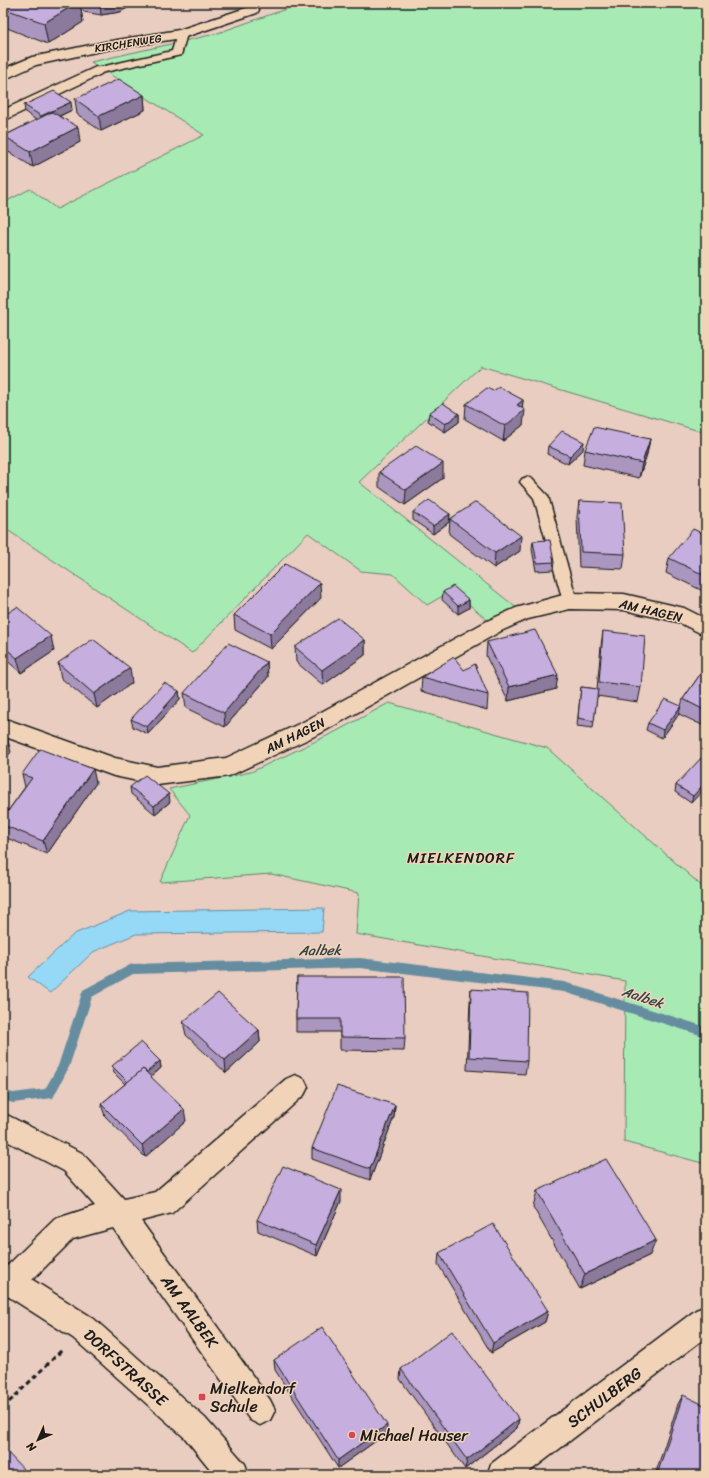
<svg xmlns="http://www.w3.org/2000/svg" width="709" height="1478" viewBox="0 0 709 1478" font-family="Sriracha,sans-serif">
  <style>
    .green { fill: #a8eab4; stroke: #628368 }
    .water { fill: #95d9f7; stroke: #658d9f }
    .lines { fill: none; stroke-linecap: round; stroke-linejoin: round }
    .stream { fill: #658d9f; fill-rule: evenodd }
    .service-casing { stroke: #1c1c1c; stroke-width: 3 }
    .minor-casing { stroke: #1c1c1c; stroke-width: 3 }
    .tertiary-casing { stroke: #1c1c1c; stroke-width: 3 }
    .path { stroke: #1c1c1c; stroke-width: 3; stroke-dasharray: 5 3.5; stroke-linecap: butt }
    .service { fill: #f1d4b8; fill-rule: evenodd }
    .minor { fill: #f1d4b8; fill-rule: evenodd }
    .tertiary { fill: #f1d4b8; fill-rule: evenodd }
    .wall { fill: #aa96bf; stroke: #1c1c1c }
    .shaded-wall { fill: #8b7a9b; stroke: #1c1c1c }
    .building { fill: #c6afde; stroke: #1c1c1c }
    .poi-dot { fill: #d1495b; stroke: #f1d4b8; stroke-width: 1.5 }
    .labels { text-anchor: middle; stroke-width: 3; stroke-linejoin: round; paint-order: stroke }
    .far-street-label { font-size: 11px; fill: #1c1c1c; stroke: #f1d4b8 }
    .street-label { font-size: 13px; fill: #1c1c1c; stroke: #f1d4b8 }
    .water-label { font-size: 14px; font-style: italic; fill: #344248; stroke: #f1d4b8 }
    .quarter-label { font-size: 15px; letter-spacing: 1px; fill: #1c1c1c; stroke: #f1d4b8 }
    .near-street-label { font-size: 16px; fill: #1c1c1c; stroke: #f1d4b8 }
    .near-poi-label { font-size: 16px; fill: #1c1c1c; stroke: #f1d4b8; text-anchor: start }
  </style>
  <rect width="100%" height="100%" fill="#e8cdc0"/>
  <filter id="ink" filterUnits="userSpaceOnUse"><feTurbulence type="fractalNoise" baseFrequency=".025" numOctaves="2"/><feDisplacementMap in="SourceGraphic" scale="8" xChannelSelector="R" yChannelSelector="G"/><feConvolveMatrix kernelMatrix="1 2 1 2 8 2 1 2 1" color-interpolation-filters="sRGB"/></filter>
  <g filter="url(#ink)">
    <!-- green -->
    <g class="green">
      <path d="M303,3H706V433L481,366L359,482L523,613L494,626L453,590L427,605L393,574L361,571L308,533L192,653L3,527V203L30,189L57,209L204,135L91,62L215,34Z"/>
      <path d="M389,703L547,748L706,890V1164L624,1142L625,981L356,934L359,893L271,874L160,882L190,815L169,789L251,772L335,732Z"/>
    </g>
    <!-- water -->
    <path class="water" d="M324,908L322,932L136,934L93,952L50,993L28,977L74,934L130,911Z"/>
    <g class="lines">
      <!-- stream -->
      <path class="stream" d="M360,958L564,982L706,1027V1037L564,992L360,968L133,974L92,997L69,1067L53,1098L13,1103L3,1100V1090L13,1093L45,1089L58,1066L83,990L128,966L132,964Z"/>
      <defs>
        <g id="service">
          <path d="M182,31L187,34L181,55L96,74L91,71L96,68L172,51L177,34Z"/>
          <path d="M527,477L532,479L548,496L577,601L575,605L570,607L565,605L563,601L534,498L520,482L522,479Z"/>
        </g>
        <g id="minor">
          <path d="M252,6L257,7L259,10L257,13L182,38L105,50L36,65L3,80V69L32,57L105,42L179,30Z"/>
          <path d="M96,67L101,68L103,71L101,74L3,121V110Z"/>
          <path d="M570,593L624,594L684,608L706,619V636L678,622L624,610L570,609L528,619L501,631L321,733L229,776L157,785L114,776L3,736V718L115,758L157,767L226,758L305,721L487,621L516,608Z"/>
          <path d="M295,1075L304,1079L308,1087L304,1095L172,1213L141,1221L270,1400L275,1410L270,1420L260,1425L250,1420L113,1228L73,1239L20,1292L10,1296L3,1293V1270L55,1219L95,1206L64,1171L3,1139V1113L82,1153L124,1199L155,1192L286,1079Z"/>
          <path d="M706,1306V1337L525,1475H487L491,1464L512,1448L696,1310Z"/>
        </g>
        <path id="tertiary" d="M3,1265L20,1272L93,1318L205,1418L245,1464L249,1475H215L185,1438L73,1338L3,1293Z"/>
      </defs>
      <!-- service casing -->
      <use href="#service" class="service-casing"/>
      <!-- minor casing -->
      <use href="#minor" class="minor-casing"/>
      <!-- tertiary casing -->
      <use href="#tertiary" class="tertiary-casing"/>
      <!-- path -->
      <path class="path" d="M3,1408L62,1350"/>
      <!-- service -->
      <use href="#service" class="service"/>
      <!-- minor -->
      <use href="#minor" class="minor"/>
      <!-- tertiary -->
      <use href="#tertiary" class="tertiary"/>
    </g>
    <!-- wall -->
    <g class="wall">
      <path d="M3,3H132L131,6L120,12L101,15L84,12L81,9L83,22L48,44L7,28L3,31Z"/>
      <path d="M144,95L145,110L101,131L77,114L75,99Z"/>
      <path d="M24,105L72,110L60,116L80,142L33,167L7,151L4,136L36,120L25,112Z"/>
      <path d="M493,391L523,400L522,408L523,425L503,441L465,419L466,404Z"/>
      <path d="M429,413L459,414V422L445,432L428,421Z"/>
      <path d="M650,439L647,454L639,478L583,465L585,450Z"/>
      <path d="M548,446L583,450L568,464L547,454Z"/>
      <path d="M379,472L443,478L405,505L379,487Z"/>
      <path d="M579,501L625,554L623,569L579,567L577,517Z"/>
      <path d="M413,512L450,514L449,522L433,534L413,520Z"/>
      <path d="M450,519L520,551L494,568L449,534Z"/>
      <path d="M706,535V588L703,591L666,573L669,558Z"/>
      <path d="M533,541L554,562L553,570L536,571L532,549Z"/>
      <path d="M443,592L469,600V608L458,614L442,600Z"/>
      <path d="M321,598L271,649L235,630L234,615Z"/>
      <path d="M3,616L54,651L21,673L3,657Z"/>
      <path d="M603,631L641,687L638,702L597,696L593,728L577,726L581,687L597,689L601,646Z"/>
      <path d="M365,640V655L323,685L296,662L295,647Z"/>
      <path d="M487,642L556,689L508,701L486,656Z"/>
      <path d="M267,662L268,677L225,727L186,708L184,693Z"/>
      <path d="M58,663L132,683L97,708L61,678Z"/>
      <path d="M706,666V727L679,714L662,738L646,730L648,723L681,706L683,699Z"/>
      <path d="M464,670L488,695L487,710L421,691L422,677Z"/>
      <path d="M179,691L180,699L148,734L133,727L131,719Z"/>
      <path d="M706,759L691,803L675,792L676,785Z"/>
      <path d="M22,774L96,783L47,854L4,837L3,835V818L25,787Z"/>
      <path d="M130,787L170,802L155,814L131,794Z"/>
      <path d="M297,977L405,1038L404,1051L340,1050V1032H296V1019Z"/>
      <path d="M471,989L527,1061L525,1074L467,1070L470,1002Z"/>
      <path d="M183,1022L259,1030L260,1042L226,1073L186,1035Z"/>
      <path d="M160,1061L161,1068L151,1077L186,1121L145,1157L105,1116L101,1104L125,1084L114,1073L112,1066Z"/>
      <path d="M395,1105L394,1117L370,1180L312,1159V1148Z"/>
      <path d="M537,1191L650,1255L580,1289L533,1207Z"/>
      <path d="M341,1201L317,1256L258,1231L257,1220Z"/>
      <path d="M706,1222V1242L702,1230Z"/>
      <path d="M439,1253L548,1311L545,1322L491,1353L438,1264Z"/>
      <path d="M274,1360L387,1433L338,1468L275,1370Z"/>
      <path d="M401,1369L519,1419L517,1428L465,1469L400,1379Z"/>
      <path d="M683,1395L706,1475H655L678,1404Z"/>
    </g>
    <!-- shaded-wall -->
    <g class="shaded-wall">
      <path d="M77,3H80L83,22L48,44L44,23Z"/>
      <path d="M100,3H132L131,6L120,12L101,15Z"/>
      <path d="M3,8L7,28L3,31Z"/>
      <path d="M144,95L145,110L101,131L99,116Z"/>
      <path d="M71,102L72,110L42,124L41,116Z"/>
      <path d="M78,127L80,142L33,167L30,152Z"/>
      <path d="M523,400L522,412L525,410L523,425L503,441L505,426L517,405Z"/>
      <path d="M459,414V422L445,432V424Z"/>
      <path d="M650,439L647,454L639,478L642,463Z"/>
      <path d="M584,442L583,450L568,464L570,456Z"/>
      <path d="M443,463V478L405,505L406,490Z"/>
      <path d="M450,514L449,522L433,534V526Z"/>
      <path d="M521,536L520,551L494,568L495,553Z"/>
      <path d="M706,580V588L703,591Z"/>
      <path d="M320,583L321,598L271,649L270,634Z"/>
      <path d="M469,600V608L458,614V606Z"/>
      <path d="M51,636L54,651L21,673L17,658Z"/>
      <path d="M365,640V655L323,685L322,670Z"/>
      <path d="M267,662L268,677L225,727L224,713Z"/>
      <path d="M130,668L132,683L97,708L94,694Z"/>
      <path d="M558,675L556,689L508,701L509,687Z"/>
      <path d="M179,691L180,699L148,734L147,727Z"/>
      <path d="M681,706L679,714L662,738L663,730Z"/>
      <path d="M7,737L11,752L3,762V743Z"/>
      <path d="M93,769L96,783L47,854L43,841Z"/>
      <path d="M706,782V787L691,803L693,796Z"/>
      <path d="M169,794L170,802L155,814L154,806Z"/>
      <path d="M259,1030L260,1042L226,1073L225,1060Z"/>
      <path d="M160,1061L161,1068L133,1092L131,1085Z"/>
      <path d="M395,1105L394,1117L370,1180V1169Z"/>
      <path d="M184,1109L186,1121L145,1157L142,1145Z"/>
      <path d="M341,1190V1201L317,1256L316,1245Z"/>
      <path d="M656,1240L650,1255L580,1289L585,1274Z"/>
      <path d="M548,1311L545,1322L491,1353L493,1343Z"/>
      <path d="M519,1419L517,1428L465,1469L467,1460Z"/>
      <path d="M387,1425V1433L338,1468V1460Z"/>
    </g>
    <!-- building -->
    <g class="building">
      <path d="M3,3H77L44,23L3,8Z"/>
      <path d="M119,79L144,95L99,116L75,99Z"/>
      <path d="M54,91L71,102L41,116L24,105Z"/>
      <path d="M52,112L78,127L30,152L4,136Z"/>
      <path d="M499,387L523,400L517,405L525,410L505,426L466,404L487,388L493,391Z"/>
      <path d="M443,403L459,414L445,424L429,413Z"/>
      <path d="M594,427L650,439L642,463L585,450Z"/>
      <path d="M562,431L584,442L570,456L548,446Z"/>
      <path d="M416,446L443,463L406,490L379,472Z"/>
      <path d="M429,500L450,514L433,526L413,512Z"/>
      <path d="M579,501L622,503L625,554L581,552Z"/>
      <path d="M476,502L521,536L495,553L450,519Z"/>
      <path d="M693,529L706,535V576L669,558Z"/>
      <path d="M550,540L554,562L537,563L533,541Z"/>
      <path d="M285,564L320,583L270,634L234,615Z"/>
      <path d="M453,586L469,600L458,606L443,592Z"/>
      <path d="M17,607L51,636L17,658L3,646V616Z"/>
      <path d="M338,618L365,640L322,670L295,647Z"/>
      <path d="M535,630L558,675L509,687L487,642Z"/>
      <path d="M603,631L645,636L641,687L599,682Z"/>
      <path d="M93,639L130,668L94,694L58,663Z"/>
      <path d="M228,643L267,662L224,713L184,693Z"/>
      <path d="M454,657L464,670L475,664L488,695L422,677Z"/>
      <path d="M706,666V711L683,699Z"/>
      <path d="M164,683L179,691L147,727L131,719Z"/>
      <path d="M581,687L598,689L594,721L578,718Z"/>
      <path d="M665,699L681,706L663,730L648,723Z"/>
      <path d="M3,735L7,737L3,743Z"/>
      <path d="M40,749L93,769L43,841L3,825V818L32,778L22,774Z"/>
      <path d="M702,757L706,759V782L693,796L676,785Z"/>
      <path d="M145,775L169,794L154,806L130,787Z"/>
      <path d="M297,977H404L405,1038L340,1037V1019H296Z"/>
      <path d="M471,989L528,993L527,1061L469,1057Z"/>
      <path d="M218,993L259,1030L225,1060L183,1022Z"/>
      <path d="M141,1042L160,1061L147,1072L143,1069L128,1082L112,1066Z"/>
      <path d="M143,1069L184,1109L142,1145L101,1104Z"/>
      <path d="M337,1086L395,1105L370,1169L312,1148Z"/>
      <path d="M606,1159L656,1240L585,1274L537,1191Z"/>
      <path d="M283,1166L341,1190L316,1245L257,1220Z"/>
      <path d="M493,1224L548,1311L493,1343L439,1253Z"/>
      <path d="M322,1327L387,1425L338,1460L274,1360Z"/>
      <path d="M452,1331L519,1419L467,1460L401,1369Z"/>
      <path d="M683,1395L706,1406V1475H657Z"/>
      <path d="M3,1448L29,1475H3Z"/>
    </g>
  </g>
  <!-- markers -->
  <g class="poi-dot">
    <rect x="198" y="1393" width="8" height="8" rx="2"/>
    <circle cx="352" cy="1435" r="4"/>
  </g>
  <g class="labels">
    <!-- far-street labels -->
    <g class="far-street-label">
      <text transform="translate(128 43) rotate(-9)" y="4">KIRCHENWEG</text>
    </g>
    <!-- street labels -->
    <g class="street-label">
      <text transform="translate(651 610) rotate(13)" y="5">AM HAGEN</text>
      <text transform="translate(295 735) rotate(-26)" y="5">AM HAGEN</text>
    </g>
    <!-- water labels -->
    <g class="water-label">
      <text transform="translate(320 950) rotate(-1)" y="5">Aalbek</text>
      <text transform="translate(643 997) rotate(18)" y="5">Aalbek</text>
    </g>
    <!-- quarter labels -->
    <g class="quarter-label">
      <text x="461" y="863">MIELKENDORF</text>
    </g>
    <!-- near-street labels -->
    <g class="near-street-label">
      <text transform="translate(190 1311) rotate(54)" y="6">AM AALBEK</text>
      <text transform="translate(126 1367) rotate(42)" y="6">DORFSTRASSE</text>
      <text transform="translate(604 1397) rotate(-37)" y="6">SCHULBERG</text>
    </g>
    <!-- near-poi labels -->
    <g class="near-poi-label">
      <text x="210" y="1394">Mielkendorf<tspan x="210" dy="18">Schule</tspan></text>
      <text x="360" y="1441">Michael Hauser</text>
    </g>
  </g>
  <!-- margin -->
  <rect width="709" height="1478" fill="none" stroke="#f1d4b8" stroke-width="16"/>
  <rect x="8" y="8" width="693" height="1462" fill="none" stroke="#1c1c1c" stroke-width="1.5" filter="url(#ink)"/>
  <!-- north arrow -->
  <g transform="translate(38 1440) rotate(225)" stroke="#f1d4b8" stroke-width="3" paint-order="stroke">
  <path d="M0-3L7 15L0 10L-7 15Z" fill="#1c1c1c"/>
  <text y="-6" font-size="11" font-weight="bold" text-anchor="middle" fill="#1c1c1c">N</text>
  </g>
</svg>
